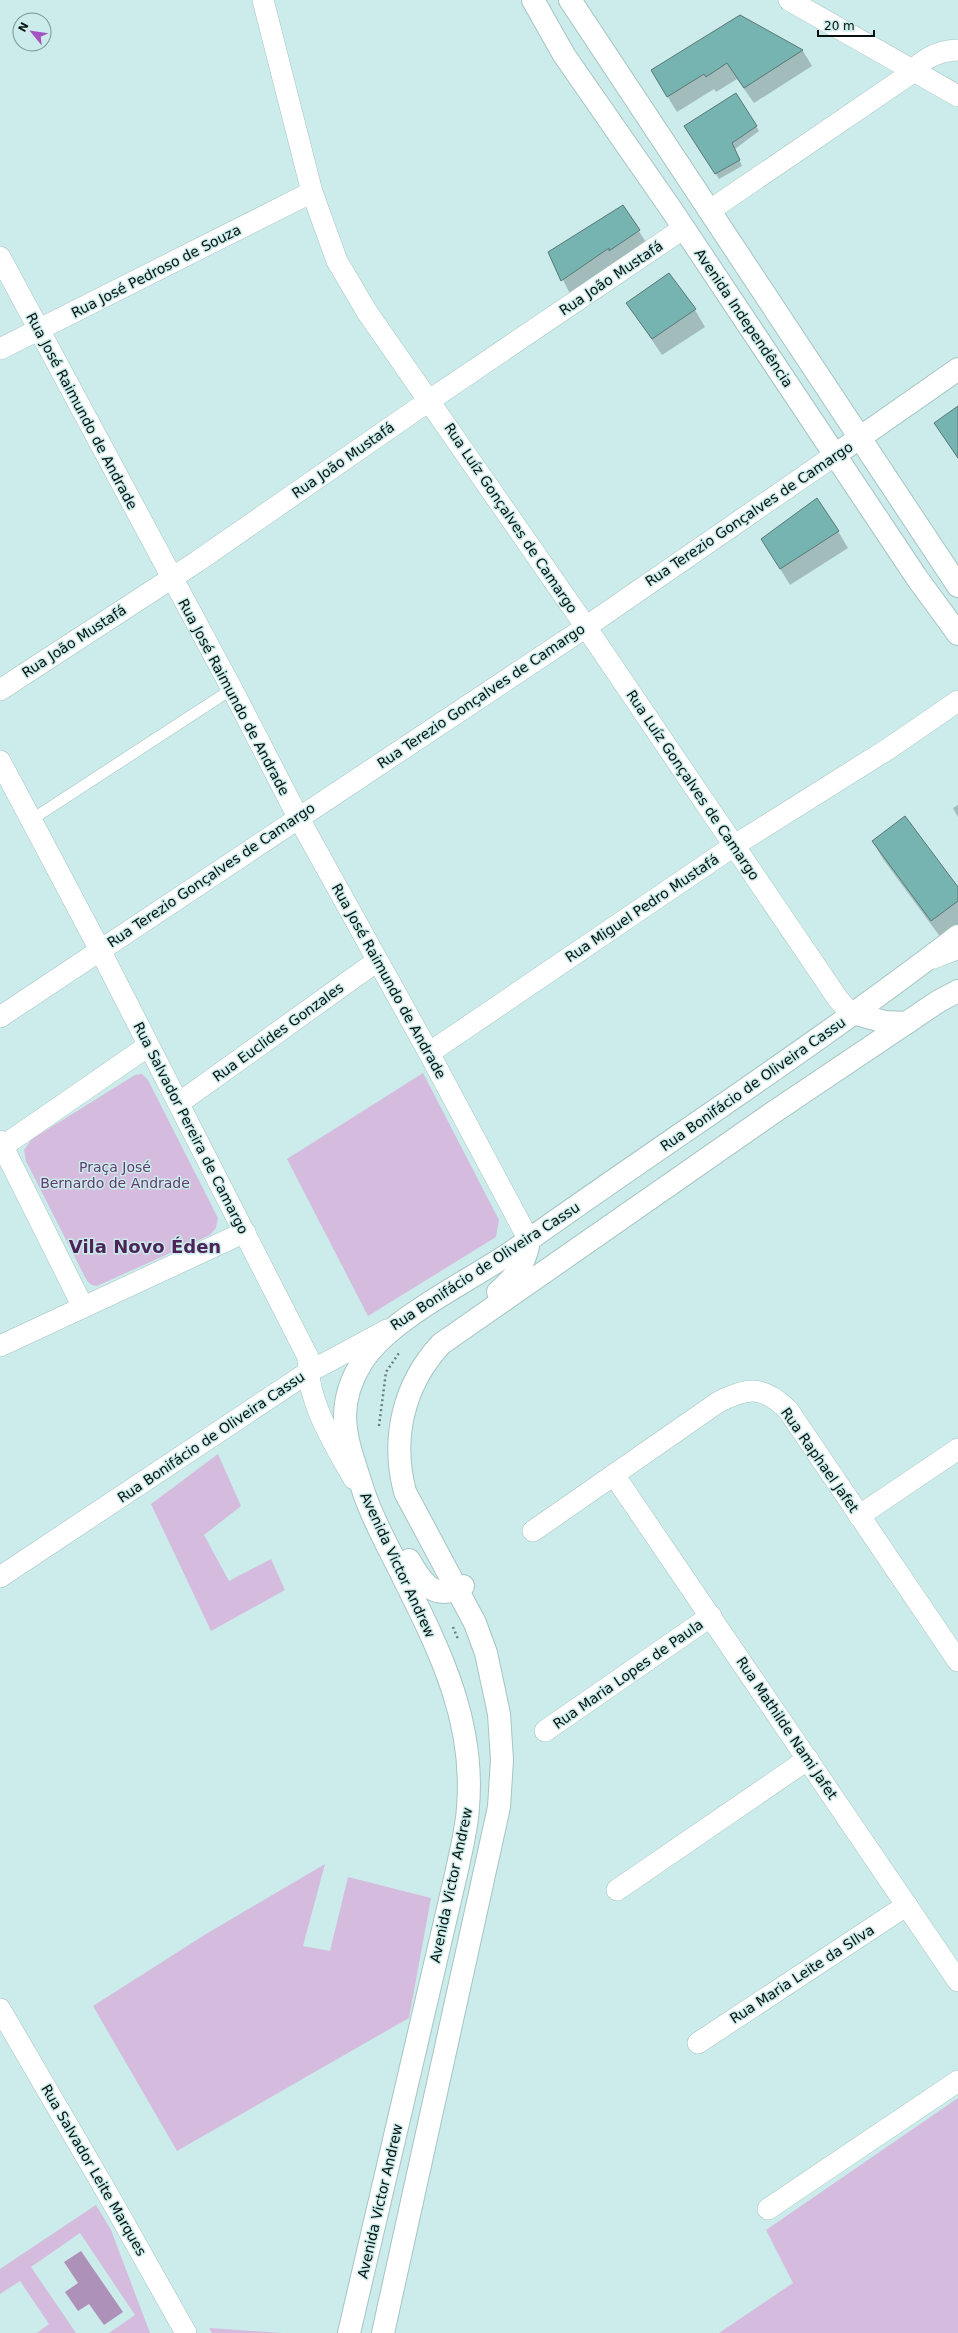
<svg xmlns="http://www.w3.org/2000/svg" width="958" height="2333" viewBox="0 0 958 2333" font-family="'DejaVu Sans',sans-serif">
  <style>
    .green { fill: #d5bcdf }
    .water { fill: #ad91b8 }
    .shadow { fill: #0003 }
    .building { fill: #75b4b1; stroke: #5b7877 }
    .lines { fill: none; stroke-linecap: round; stroke-linejoin: round }
    .service-casing { stroke: #a5c4c3; stroke-width: 12 }
    .minor-casing { stroke: #a5c4c3; stroke-width: 22 }
    .secondary-casing { stroke: #a5c4c3; stroke-width: 24 }
    .primary-casing { stroke: #a5c4c3; stroke-width: 24 }
    .path { stroke: #697f7d; stroke-width: 2.5; stroke-dasharray: 2 3; stroke-linecap: butt }
    .service { stroke: #fff; stroke-width: 11 }
    .minor { stroke: #fff; stroke-width: 21 }
    .secondary { stroke: #fff; stroke-width: 22 }
    .primary { stroke: #fff; stroke-width: 22 }
    .labels { text-anchor: middle; stroke-width: 3; stroke-linejoin: round; paint-order: stroke }
    .street-label { font-size: 14px; fill: #061110; stroke: #cbecea }
    .park-label { font-size: 14px; fill: #613b6f; stroke: #cbecea }
    .district-label { font-size: 18px; font-weight: bold; fill: #4c245a; stroke: #cbecea }
  </style>
  <rect width="100%" height="100%" fill="#cbecea"/>
  <!-- green -->
  <g class="green">
    <path d="M423,1073L499,1220L496,1237L368,1316L287,1159Z"/>
    <path d="M142,1074L148,1080L218,1218L216,1228L210,1235L97,1286L92,1285L87,1281L26,1161L24,1150L32,1139L135,1075Z"/>
    <path d="M218,1454L241,1506L204,1535L229,1581L271,1559L285,1590L211,1631L151,1504Z"/>
    <path d="M325,1864L303,1946L330,1951L348,1877L431,1898L409,2018L177,2151L93,2006L206,1934Z"/>
    <path d="M958,2098V2333H719L793,2283L766,2230Z"/>
    <path d="M96,2205L111,2230L150,2333H109L135,2315L80,2233L31,2267L76,2333H37L49,2324L20,2281L0,2294V2269Z"/>
    <path d="M209,2328L282,2333H212Z"/>
  </g>
  <!-- water -->
  <path class="water" d="M81,2251L123,2312L104,2325L89,2304L78,2311L65,2292L78,2283L64,2262Z"/>
  <!-- shadow -->
  <g class="shadow">
    <path d="M740,16L803,51L812,66L754,103L737,79L716,92L714,89L677,112L661,86Z"/>
    <path d="M756,126L759,131L735,149L742,166L719,179L689,131Z"/>
    <path d="M623,206L649,247L572,298L550,253Z"/>
    <path d="M627,303L695,310L705,327L662,355Z"/>
    <path d="M958,407V459L935,423Z"/>
    <path d="M838,531L848,548L790,585L762,539Z"/>
    <path d="M958,805V817L953,808Z"/>
    <path d="M873,842L958,889V925L941,938L883,859Z"/>
  </g>
  <!-- building -->
  <g class="building">
    <path d="M740,15L803,50L744,88L727,63L706,77L704,74L667,97L651,70Z"/>
    <path d="M736,93L757,126L732,143L740,160L715,174L684,126Z"/>
    <path d="M623,205L640,230L609,251V248L561,281L548,252Z"/>
    <path d="M669,273L696,309L652,339L626,303Z"/>
    <path d="M958,406V458L934,423Z"/>
    <path d="M817,498L839,531L780,569L761,539Z"/>
    <path d="M905,816L958,887V901L931,921L872,841Z"/>
  </g>
  <g class="lines">
    <defs>
      <g id="service">
        <path d="M31,820L232,689"/>
        <path d="M934,963L958,954"/>
      </g>
      <g id="minor">
        <path d="M263,0L312,192L337,261L367,312L586,627L838,999L846,1008L856,1014"/>
        <path d="M789,0L958,96"/>
        <path d="M709,211L907,76C922,60 935,51 958,50"/>
        <path d="M0,257L232,689L298,817L429,1053L529,1240"/>
        <path d="M0,349L312,192"/>
        <path d="M0,690L198,561L430,400L684,228"/>
        <path d="M0,761L100,950L309,1359C304,1397 336,1447 354,1479"/>
        <path d="M0,1017L586,627L835,455"/>
        <path d="M429,1053L735,845L888,749L958,701"/>
        <path d="M179,1103L377,961"/>
        <path d="M0,1141L83,1307"/>
        <path d="M3,1146L148,1046"/>
        <path d="M0,1346L245,1232"/>
        <path d="M614,1475L958,1981"/>
        <path d="M859,1516L958,1449"/>
        <path d="M533,1531L717,1403C747,1387 763,1385 788,1410L958,1661"/>
        <path d="M0,1577L307,1373L387,1330"/>
        <path d="M545,1731L711,1616"/>
        <path d="M617,1890L808,1759"/>
        <path d="M0,2009L109,2196L186,2333"/>
        <path d="M698,2043L907,1905"/>
        <path d="M768,2209L958,2081"/>
      </g>
      <g id="secondary">
        <path d="M835,455L958,369"/>
        <path d="M856,1014L885,1022L907,1023"/>
        <path d="M498,1292C515,1277 526,1264 529,1240"/>
        <path d="M409,1560C422,1583 434,1602 463,1586"/>
        <path d="M349,2333L457,1870C461,1850 467,1828 468,1807C475,1724 442,1655 406,1583C392,1553 373,1522 363,1490C348,1442 332,1410 362,1362C391,1316 475,1279 520,1246C666,1142 816,1045 958,936"/>
        <path d="M383,2333L499,1807L502,1760L499,1714L486,1653L475,1623L405,1492C391,1439 403,1385 441,1344L771,1114L939,1001L958,991"/>
      </g>
      <g id="primary">
        <path d="M533,0L564,55L671,209L917,578L958,634"/>
        <path d="M570,0L958,586"/>
      </g>
    </defs>
    <!-- service casing -->
    <use href="#service" class="service-casing"/>
    <!-- minor casing -->
    <use href="#minor" class="minor-casing"/>
    <!-- secondary casing -->
    <use href="#secondary" class="secondary-casing"/>
    <!-- primary casing -->
    <use href="#primary" class="primary-casing"/>
    <!-- path -->
    <g class="path">
      <path d="M379,1426L386,1372L399,1353"/>
      <path d="M453,1627L458,1639"/>
    </g>
    <!-- service -->
    <use href="#service" class="service"/>
    <!-- minor -->
    <use href="#minor" class="minor"/>
    <!-- secondary -->
    <use href="#secondary" class="secondary"/>
    <!-- primary -->
    <use href="#primary" class="primary"/>
  </g>
  <g class="labels">
    <!-- street labels -->
    <g class="street-label">
      <text transform="translate(156 271) rotate(-27)" y="5">Rua José Pedroso de Souza</text>
      <text transform="translate(611 278) rotate(-34)" y="5">Rua João Mustafá</text>
      <text transform="translate(744 318) rotate(56)" y="5">Avenida Independência</text>
      <text transform="translate(82 411) rotate(62)" y="5">Rua José Raimundo de Andrade</text>
      <text transform="translate(343 460) rotate(-35)" y="5">Rua João Mustafá</text>
      <text transform="translate(749 514) rotate(-34)" y="5">Rua Terezio Gonçalves de Camargo</text>
      <text transform="translate(511 518) rotate(56)" y="5">Rua Luíz Gonçalves de Camargo</text>
      <text transform="translate(74 641) rotate(-33)" y="5">Rua João Mustafá</text>
      <text transform="translate(481 696) rotate(-34)" y="5">Rua Terezio Gonçalves de Camargo</text>
      <text transform="translate(234 697) rotate(62)" y="5">Rua José Raimundo de Andrade</text>
      <text transform="translate(693 785) rotate(56)" y="5">Rua Luíz Gonçalves de Camargo</text>
      <text transform="translate(211 875) rotate(-34)" y="5">Rua Terezio Gonçalves de Camargo</text>
      <text transform="translate(642 908) rotate(-34)" y="5">Rua Miguel Pedro Mustafá</text>
      <text transform="translate(389 981) rotate(61)" y="5">Rua José Raimundo de Andrade</text>
      <text transform="translate(278 1032) rotate(-36)" y="5">Rua Euclides Gonzales</text>
      <text transform="translate(753 1084) rotate(-35)" y="5">Rua Bonifácio de Oliveira Cassu</text>
      <text transform="translate(191 1128) rotate(63)" y="5">Rua Salvador Pereira de Camargo</text>
      <text transform="translate(485 1266) rotate(-33)" y="5">Rua Bonifácio de Oliveira Cassu</text>
      <text transform="translate(211 1437) rotate(-34)" y="5">Rua Bonifácio de Oliveira Cassu</text>
      <text transform="translate(820 1460) rotate(55)" y="5">Rua Raphael Jafet</text>
      <text transform="translate(398 1565) rotate(65)" y="5">Avenida Victor Andrew</text>
      <text transform="translate(628 1674) rotate(-35)" y="5">Rua Maria Lopes de Paula</text>
      <text transform="translate(787 1728) rotate(56)" y="5">Rua Mathilde Nami Jafet</text>
      <text transform="translate(451 1885) rotate(-78)" y="5">Avenida Victor Andrew</text>
      <text transform="translate(802 1974) rotate(-33)" y="5">Rua Maria Leite da SIlva</text>
      <text transform="translate(94 2170) rotate(60)" y="5">Rua Salvador Leite Marques</text>
      <text transform="translate(380 2201) rotate(-77)" y="5">Avenida Victor Andrew</text>
    </g>
    <!-- park labels -->
    <g class="park-label">
      <text x="115" y="1172">Praça José<tspan x="115" dy="16">Bernardo de Andrade</tspan></text>
    </g>
    <!-- district labels -->
    <g class="district-label">
      <text x="145" y="1253">Vila Novo Éden</text>
    </g>
  </g>
  <!-- north arrow -->
  <g transform="translate(32 32) rotate(299)"><circle r="19" fill="#cbecea" stroke="#7c9493"/>
  <path d="M0-3L7 15L0 10L-7 15Z" fill="#a552c2"/>
  <text y="-6" font-size="11" font-weight="bold" text-anchor="middle" fill="#061110">N</text>
  </g>
  <!-- scale -->
  <path d="M818 30v6h56v-6" fill="none" stroke="#061110" stroke-width="2"/>
  <text x="824" y="30" font-size="12" fill="#061110" stroke="#cbecea" stroke-width="3" paint-order="stroke">20 m</text>
</svg>
